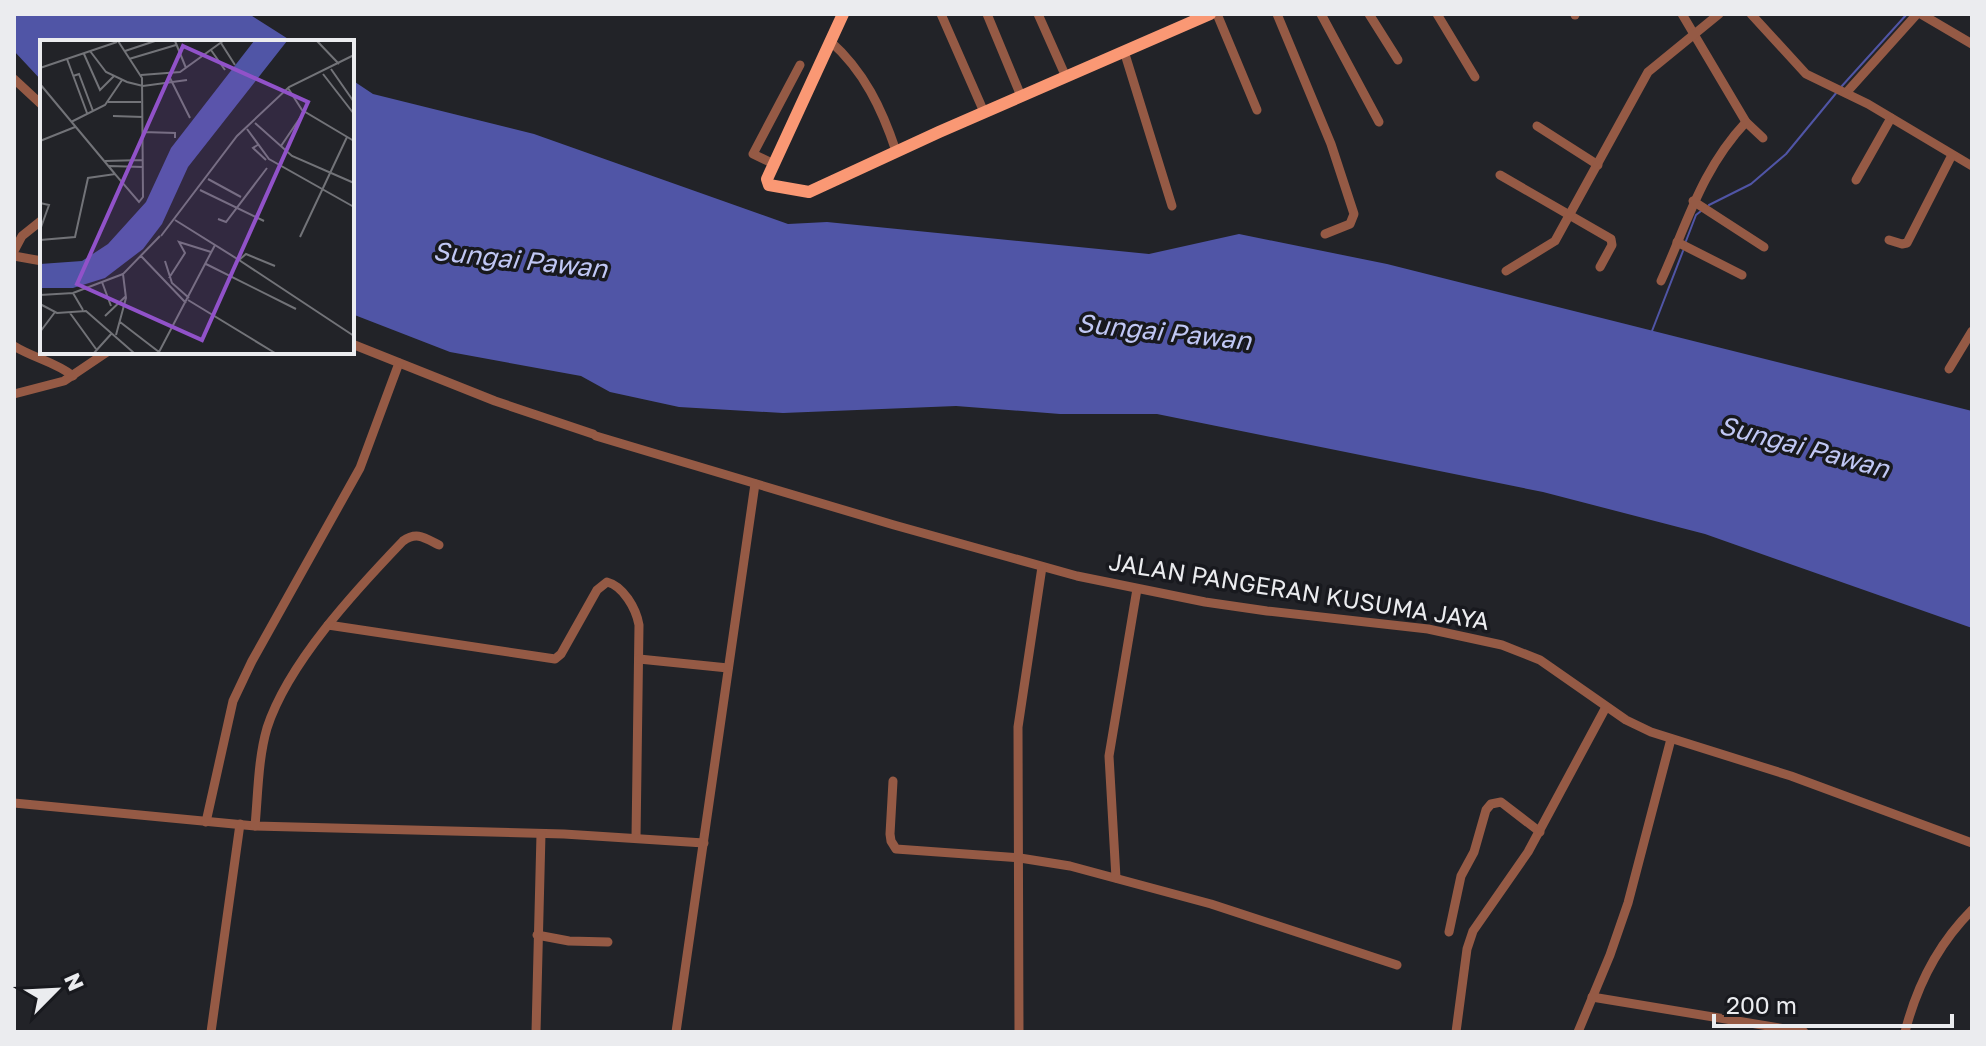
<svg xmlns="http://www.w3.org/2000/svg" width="1986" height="1046" viewBox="0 0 1986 1046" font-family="'Golos Text',sans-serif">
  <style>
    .water { fill: #5055a6 }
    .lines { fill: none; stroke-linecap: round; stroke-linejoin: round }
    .stream { stroke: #5055a6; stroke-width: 2 }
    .minor { stroke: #955a45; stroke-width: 9 }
    .major { stroke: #fa9874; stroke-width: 12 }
    .labels { text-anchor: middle; stroke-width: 7; stroke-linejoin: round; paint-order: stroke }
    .street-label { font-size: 24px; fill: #ebecef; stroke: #18191e }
    .water-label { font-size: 26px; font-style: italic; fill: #c0c7f4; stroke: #18191e }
    .inset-road { fill: none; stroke: #727378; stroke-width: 2 }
    .view { fill: #9152c9; fill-opacity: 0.15; stroke: #9152c9; stroke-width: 4 }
    .inset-edge { fill: none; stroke: #ebecef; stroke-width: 4 }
  </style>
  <rect width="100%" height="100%" fill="#222328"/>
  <!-- water -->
  <g class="water">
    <path d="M14,14H249L293,42H42V81L14,51Z"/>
    <path d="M352,80L373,94L534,134L788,224L827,222L1149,254L1239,234L1387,264L1972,411V628L1705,534L1543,492L1157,414H1060L956,406L783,413L679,407L610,392L581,376L450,352L352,314Z"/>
  </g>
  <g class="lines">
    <!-- stream -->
    <g class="stream">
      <path d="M1841,87L1907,14"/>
      <path d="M1709,205L1751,184L1786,154L1837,92"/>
      <path d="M1686,241L1696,215L1701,211"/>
      <path d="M1652,331L1683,251"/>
    </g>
    <!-- minor -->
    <g class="minor">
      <path d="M941,14L984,112"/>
      <path d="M987,14L1021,96"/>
      <path d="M1038,14L1066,77"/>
      <path d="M1217,14L1257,110"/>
      <path d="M1277,14L1331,144L1354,214L1350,224L1325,234"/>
      <path d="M1321,14L1379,122"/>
      <path d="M1369,14L1398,60"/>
      <path d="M1437,14L1475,77"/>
      <path d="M1682,14L1746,122L1763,138"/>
      <path d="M1751,14L1806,74L1868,104L1972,166"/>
      <path d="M1921,14L1972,44"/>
      <path d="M1575,15V14"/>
      <path d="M830,41C864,71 882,109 896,151"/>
      <path d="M1124,51L1172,206"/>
      <path d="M14,79L42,105"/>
      <path d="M1846,93L1917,14"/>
      <path d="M1537,126L1598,165"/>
      <path d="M774,164L753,154L800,65"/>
      <path d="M1500,175L1611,239L1612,245L1600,267"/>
      <path d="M1856,180L1891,118"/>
      <path d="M1693,201L1764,247"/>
      <path d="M1889,240L1902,244L1907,243L1952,155"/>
      <path d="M1677,242L1742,275"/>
      <path d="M14,251L22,236L42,220"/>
      <path d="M14,256L42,261"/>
      <path d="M1506,271L1555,241L1648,72L1719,14"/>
      <path d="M1661,281C1687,224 1701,170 1746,122"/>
      <path d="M352,344L495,401L593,434"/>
      <path d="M14,346C33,358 56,362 73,376"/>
      <path d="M1949,369L1972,331"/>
      <path d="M14,394L64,381L107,352"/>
      <path d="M596,436L894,525L1077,576L1205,602L1267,611L1428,629L1502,645L1540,660L1626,720L1651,732L1791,776L1972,843"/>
      <path d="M328,625L555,659L561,654L597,590L607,582C623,586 636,608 639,625L636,838"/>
      <path d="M639,659L728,668"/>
      <path d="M893,781L890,834L891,841L896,849L1020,858L1070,866L1211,904L1397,965"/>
      <path d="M14,803L255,826L564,834L704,843"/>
      <path d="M206,822L233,701L252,661L360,468L399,363"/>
      <path d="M255,826C258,794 258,759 267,728C288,663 356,590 403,541C417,531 425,538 439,545"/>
      <path d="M1116,878L1109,756L1137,589"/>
      <path d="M1449,932L1461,876L1474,852L1486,810L1491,804L1501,802L1540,832"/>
      <path d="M537,935L569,941L608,942"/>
      <path d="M1592,997L1804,1032"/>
      <path d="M211,1032L240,824"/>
      <path d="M536,1032L541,834"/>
      <path d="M676,1032L755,484"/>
      <path d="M1019,1032L1018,727L1042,567"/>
      <path d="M1456,1032L1467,949L1473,931L1528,852L1606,707"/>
      <path d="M1578,1032L1610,955L1628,903L1671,739"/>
      <path d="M1905,1032C1917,985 1937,945 1972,910"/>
    </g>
    <!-- major -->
    <path class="major" d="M843,14L767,179L769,185L809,192L939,132L1210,14"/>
  </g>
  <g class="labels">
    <!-- street labels -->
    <g class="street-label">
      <text transform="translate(1299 592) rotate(9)" y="8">JALAN PANGERAN KUSUMA JAYA</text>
    </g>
    <!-- water labels -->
    <g class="water-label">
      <text transform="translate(520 260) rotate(6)" y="9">Sungai Pawan</text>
      <text transform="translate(1164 332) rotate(6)" y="9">Sungai Pawan</text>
      <text transform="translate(1804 447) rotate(15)" y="9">Sungai Pawan</text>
    </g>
  </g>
  <!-- overview -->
  <g transform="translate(40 40)">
    <rect width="314" height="314" fill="#222328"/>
    <path d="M214,1H247L148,127L122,184L103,209L65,238L33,248H0V224L42,221L68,204L106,162L131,108Z" fill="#5055a6"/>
    <path class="inset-road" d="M135,1L146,28M277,1L299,24M181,3L195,25M171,10L185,30M50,11L66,32L87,42L103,46L147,40M85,11L115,1M44,14L60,50L74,36M27,19L47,73M89,19L136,5M0,28L77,2M291,29L314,62M283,34L314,74M101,35L140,32L183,1M33,36L39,34L53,71M129,36L150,78M0,44L75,134M248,48L262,70L314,101M68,62H101M73,76L103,77M31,82L65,65L82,40M215,83L252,116L314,143M207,89L229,119L314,167M103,92L135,93V98M0,101L35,87M219,104L213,108L226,120M241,106L264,72M65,121L103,120M69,126L103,127M168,139L201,157M160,150L224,181M0,163L9,165L0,190M178,179L186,182L227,128M135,180L199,220L206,214L235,226M121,196L197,96L249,47L314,15M260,197L307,97M0,200L35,197L48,138L75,134L99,162L103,157L102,38L78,1M101,216L146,263M199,220L314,296M125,221L132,243L149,258M166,224L256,269M129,238L145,213L139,202L171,212M62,242L71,266M33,253L83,234M0,255L33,253L43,270M148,260L235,313M0,264L17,273L46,271L94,313M30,273L56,309M65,276L86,256M80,282L119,312M0,292L15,272M76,295L86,258L83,234L120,196M119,312L175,205M54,313L72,293"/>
    <path class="view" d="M143,6L268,62L162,300L37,244Z"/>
    <rect width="314" height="314" class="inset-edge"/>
  </g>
  <!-- border -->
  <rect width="1986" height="1046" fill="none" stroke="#ebecef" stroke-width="32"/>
  <!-- north arrow -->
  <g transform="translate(56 990) rotate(66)" stroke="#18191e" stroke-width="6" paint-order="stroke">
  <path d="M0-6L14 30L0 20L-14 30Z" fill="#ebecef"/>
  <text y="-12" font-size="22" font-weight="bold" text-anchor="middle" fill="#ebecef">N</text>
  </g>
  <!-- scale -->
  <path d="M1714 1014v12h238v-12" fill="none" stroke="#ebecef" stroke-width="4"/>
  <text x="1726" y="1014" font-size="24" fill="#ebecef" stroke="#18191e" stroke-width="6" paint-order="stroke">200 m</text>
</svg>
